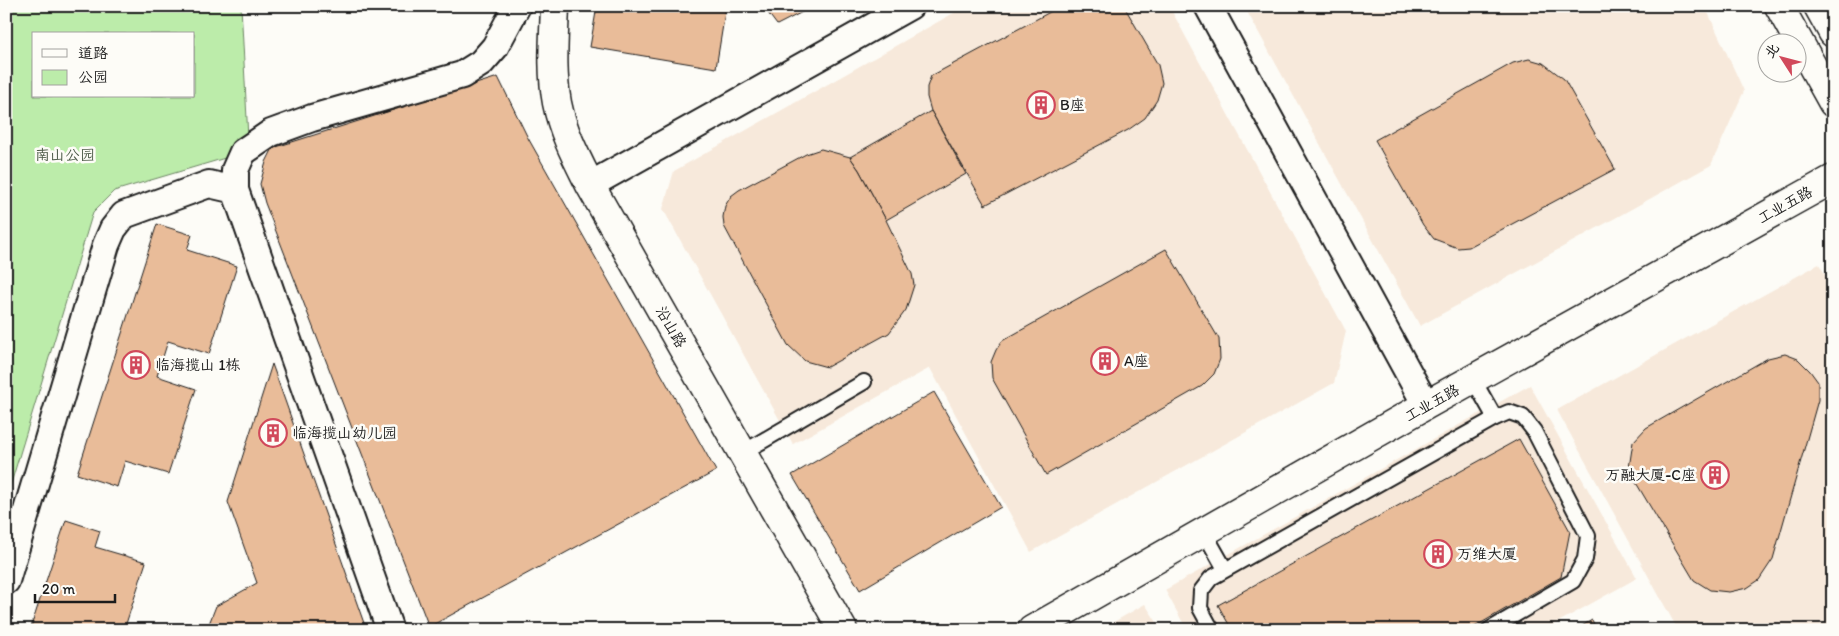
<svg xmlns="http://www.w3.org/2000/svg" width="1839" height="636" viewBox="0 0 1839 636" font-family="Itim,'LXGW WenKai TC',sans-serif">
  <style>
    .built { fill: #f7e9db }
    .green { fill: #bcecaa; stroke: #6c8463; fill-rule: evenodd }
    .building { fill: #e9bc99; stroke: #1c1c1c }
    .lines { fill: none; stroke-linecap: round; stroke-linejoin: round }
    .lane-casing { stroke: #1c1c1c; stroke-width: 18 }
    .street-casing { stroke: #1c1c1c; stroke-width: 30 }
    .secondary-casing { stroke: #1c1c1c; stroke-width: 31 }
    .primary-casing { stroke: #1c1c1c; stroke-width: 31 }
    .lane { stroke: #fdfcf7; stroke-width: 14 }
    .street { stroke: #fdfcf7; stroke-width: 26 }
    .secondary { stroke: #fdfcf7; stroke-width: 28 }
    .primary { stroke: #fdfcf7; stroke-width: 28 }
    .labels { text-anchor: middle; stroke-width: 5; stroke-linejoin: round; paint-order: stroke }
    .poi-label { font-size: 15px; fill: #1c1c1c; stroke: #fdfcf7; text-anchor: start }
    .park-label { font-size: 15px; fill: #4c5a47; stroke: #fdfcf7 }
    .street-label { font-size: 15px; fill: #1c1c1c; stroke: #fdfcf7 }
  </style>
  <rect width="100%" height="100%" fill="#fdfcf7"/>
  <filter id="ink" filterUnits="userSpaceOnUse"><feTurbulence type="fractalNoise" baseFrequency=".02" numOctaves="2"/><feDisplacementMap in="SourceGraphic" scale="10" xChannelSelector="R" yChannelSelector="G"/><feConvolveMatrix kernelMatrix="1 2 1 2 8 2 1 2 1" color-interpolation-filters="sRGB"/></filter>
  <g filter="url(#ink)">
    <!-- built -->
    <g class="built">
      <path d="M966,6H1169L1346,331L1334,383L1031,552L930,368L793,444L663,209L674,171Z"/>
      <path d="M1244,6H1705L1744,91L1711,165L1420,326Z"/>
      <path d="M1819,264L1833,288V630H1678L1557,410Z"/>
      <path d="M1530,385L1637,578L1544,630H1187L1165,590Z"/>
      <path d="M1145,604L1162,630H1100Z"/>
    </g>
    <!-- green -->
    <path class="green" d="M6,6H241L249,157L242,153L114,191L93,212L6,500ZM34,34H194V96H34Z"/>
    <!-- building -->
    <g class="building">
      <path d="M597,6H726L716,68L590,47Z"/>
      <path d="M769,6H814L777,25L765,9Z"/>
      <path d="M1061,6H1124L1158,65L1162,83L1157,100L1145,118L1128,130L985,205L931,111L927,97V87L931,76Z"/>
      <path d="M1529,59L1543,63L1564,79L1615,169L1469,247L1458,248L1434,239L1423,225L1375,140L1513,63Z"/>
      <path d="M498,77L528,138L716,471L429,627L265,203L260,184L266,162L273,148Z"/>
      <path d="M931,111L966,174L886,220L859,170L850,157Z"/>
      <path d="M821,149L850,157L859,170L886,220L912,274L914,285L906,310L889,333L827,367L805,361L788,345L724,226L723,217L725,206L731,196L739,190L806,154Z"/>
      <path d="M157,224L192,235L187,250L237,266L209,354L168,341L157,376L196,389L168,474L125,461L117,487L77,474Z"/>
      <path d="M1166,249L1219,339L1220,359L1214,374L1202,386L1046,475L992,378L991,362L996,350L1002,341Z"/>
      <path d="M1785,354L1798,359L1810,371L1818,382V400L1773,559L1759,580L1747,588L1729,592L1710,590L1694,580L1635,481L1629,468L1633,442L1646,428L1768,358Z"/>
      <path d="M272,364L365,626L350,630L207,629L216,606L257,583L228,502Z"/>
      <path d="M934,392L1001,507L860,590L792,475Z"/>
      <path d="M1519,439L1570,531L1561,577L1469,630H1232L1218,605Z"/>
      <path d="M66,520L100,531L95,547L146,562L124,630H30Z"/>
      <path d="M1592,620L1597,630H1575Z"/>
    </g>
    <g class="lines">
      <defs>
        <g id="lane">
          <path d="M1473,379L1495,418"/>
          <path d="M742,453L864,382"/>
          <path d="M1204,532L1225,569"/>
          <path d="M1212,630L1200,608L1201,591L1211,578L1495,418L1509,412L1523,417L1534,431L1588,536L1585,559L1573,581L1489,630"/>
        </g>
        <g id="street">
          <path d="M1208,6L1426,405"/>
          <path d="M590,185L910,6"/>
          <path d="M235,190V170L243,152L271,133L312,118L462,75L481,63L495,47L517,6"/>
          <path d="M6,581L106,245L113,229L124,215L209,184L235,190L390,630"/>
        </g>
        <g id="secondary">
          <path d="M555,6C554,38 551,71 557,103C563,133 577,159 590,185L843,630"/>
          <path d="M1032,630L1426,405L1833,179"/>
        </g>
        <g id="primary">
          <path d="M1779,6L1833,103"/>
          <path d="M1818,6L1833,33"/>
        </g>
      </defs>
      <!-- lane casing -->
      <use href="#lane" class="lane-casing"/>
      <!-- street casing -->
      <use href="#street" class="street-casing"/>
      <!-- secondary casing -->
      <use href="#secondary" class="secondary-casing"/>
      <!-- primary casing -->
      <use href="#primary" class="primary-casing"/>
      <!-- lane -->
      <use href="#lane" class="lane"/>
      <!-- street -->
      <use href="#street" class="street"/>
      <!-- secondary -->
      <use href="#secondary" class="secondary"/>
      <!-- primary -->
      <use href="#primary" class="primary"/>
    </g>
  </g>
  <!-- icons -->
  <defs>
    <symbol id="building-ring" viewBox="-11 -11 22 22"><circle r="9.5" fill="#fdfcf7" stroke="#d1495b" stroke-width="1.5"/><path d="M-4-6H4V6H1V3H-1V6H-4ZM-2.5-4.3h1.7v1.8h-1.7ZM.8-4.3h1.7v1.8H.8ZM-2.5-1h1.7V.8h-1.7ZM.8-1h1.7V.8H.8Z" fill="#d1495b"/></symbol>
  </defs>
  <g fill-rule="evenodd">
    <use href="#building-ring" x="1025" y="89" width="32" height="32"/>
    <use href="#building-ring" x="1089" y="345" width="32" height="32"/>
    <use href="#building-ring" x="120" y="349" width="32" height="32"/>
    <use href="#building-ring" x="257" y="417" width="32" height="32"/>
    <use href="#building-ring" x="1699" y="459" width="32" height="32"/>
    <use href="#building-ring" x="1422" y="538" width="32" height="32"/>
  </g>
  <g class="labels">
    <!-- poi labels -->
    <g class="poi-label">
      <text x="1060" y="110">B座</text>
      <text x="1124" y="366">A座</text>
      <text x="155" y="370">临海揽山 1栋</text>
      <text x="292" y="438">临海揽山幼儿园</text>
      <text x="1696" y="480" text-anchor="end">万融大厦-C座</text>
      <text x="1457" y="559">万维大厦</text>
    </g>
    <!-- park labels -->
    <g class="park-label">
      <text x="65" y="160">南山公园</text>
    </g>
    <!-- street labels -->
    <g class="street-label">
      <text transform="translate(1785 205) rotate(-29)" y="5">工业五路</text>
      <text transform="translate(671 327) rotate(60)" y="5">沿山路</text>
      <text transform="translate(1432 403) rotate(-29)" y="5">工业五路</text>
    </g>
  </g>
  <!-- margin -->
  <rect width="1839" height="636" fill="none" stroke="#fdfcf7" stroke-width="25"/>
  <rect x="12" y="12" width="1814" height="611" fill="none" stroke="#1c1c1c" stroke-width="2" filter="url(#ink)"/>
  <!-- legend -->
  <rect x="32" y="32" width="162" height="65" fill="#fdfcf7" stroke="#a3a29f"/>
  <rect x="42" y="49" width="25" height="8" fill="#fdfcf7" stroke="#a3a29f"/>
  <text x="78" y="58" font-size="15" fill="#1c1c1c">道路</text>
  <rect x="42" y="70" width="25" height="15" fill="#bcecaa" stroke="#a3a29f"/>
  <text x="78" y="82" font-size="15" fill="#1c1c1c">公园</text>
  <!-- north arrow -->
  <g transform="translate(1782 58) rotate(306)"><circle r="24" fill="#fdfcf7" stroke="#a3a29f"/>
  <path d="M0-4L9 19L0 12L-9 19Z" fill="#d1495b"/>
  <text y="-8" font-size="14" font-weight="bold" text-anchor="middle" fill="#1c1c1c">北</text>
  </g>
  <!-- scale -->
  <path d="M35 594v8h80v-8" fill="none" stroke="#1c1c1c" stroke-width="2.5"/>
  <text x="42" y="594" font-size="15" fill="#1c1c1c" stroke="#fdfcf7" stroke-width="4" paint-order="stroke">20 m</text>
</svg>
